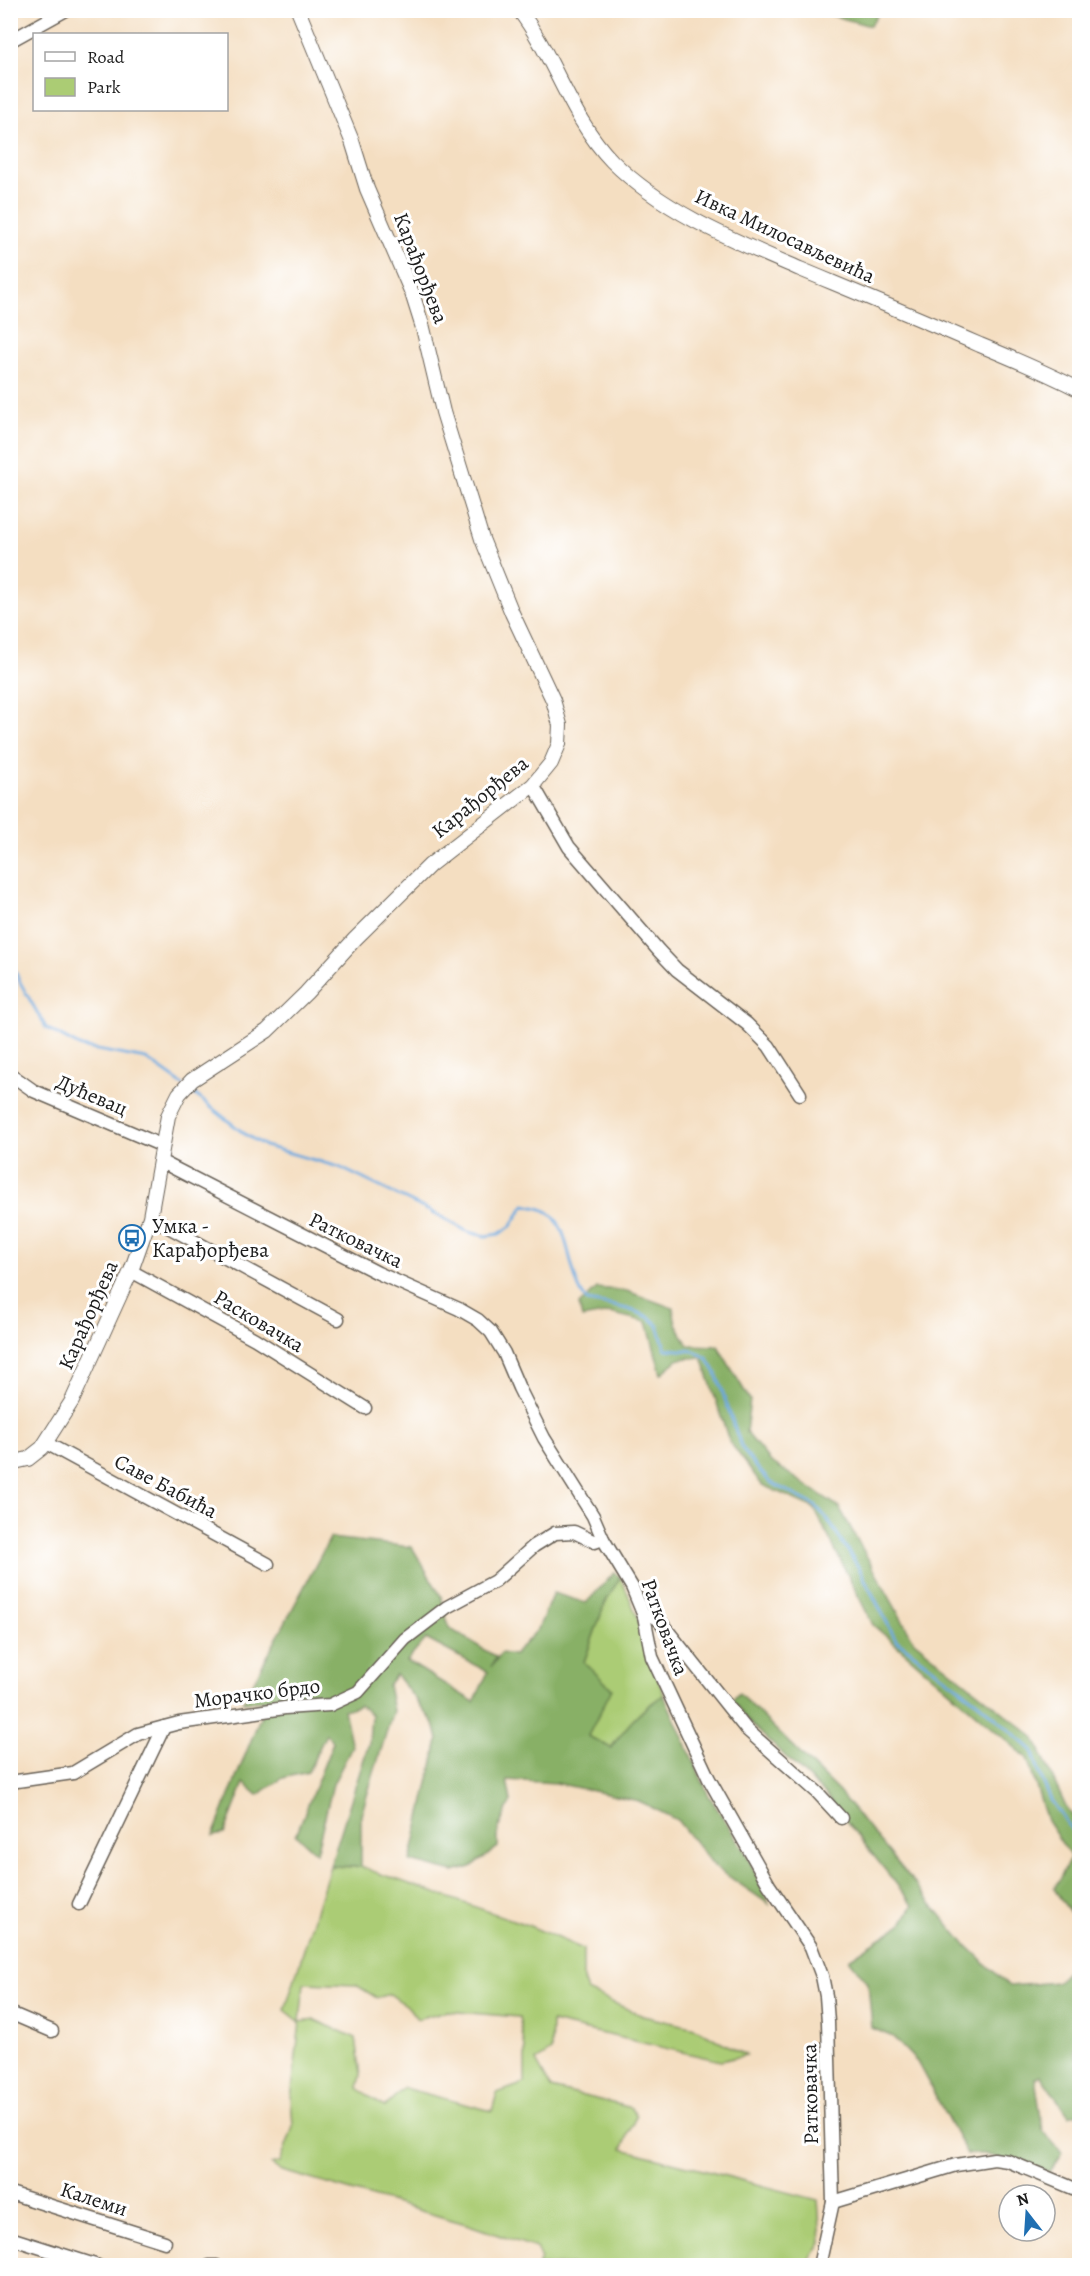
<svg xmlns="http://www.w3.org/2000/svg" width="1090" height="2276" viewBox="0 0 1090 2276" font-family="Alegreya,serif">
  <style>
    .green { fill: #abcc74; stroke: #647448; stroke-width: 1.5; fill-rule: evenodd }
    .forest { fill: #88b066; stroke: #526641; stroke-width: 1.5; fill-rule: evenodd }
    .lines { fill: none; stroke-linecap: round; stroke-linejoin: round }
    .stream { stroke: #6ca8dd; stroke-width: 3 }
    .minor-casing { stroke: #686056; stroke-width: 15 }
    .tertiary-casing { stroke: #686056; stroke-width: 16 }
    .minor { stroke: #fff; stroke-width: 12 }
    .tertiary { stroke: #fff; stroke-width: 14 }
    .labels { text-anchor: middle; stroke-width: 6; stroke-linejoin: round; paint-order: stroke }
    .street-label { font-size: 21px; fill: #1c1c1c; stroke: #fff }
    .poi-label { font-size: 21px; fill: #1c1c1c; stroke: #fff; text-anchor: start }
  </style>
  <rect width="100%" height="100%" fill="#fff"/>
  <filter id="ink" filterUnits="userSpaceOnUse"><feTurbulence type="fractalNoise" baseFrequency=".0167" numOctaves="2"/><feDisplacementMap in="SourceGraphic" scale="12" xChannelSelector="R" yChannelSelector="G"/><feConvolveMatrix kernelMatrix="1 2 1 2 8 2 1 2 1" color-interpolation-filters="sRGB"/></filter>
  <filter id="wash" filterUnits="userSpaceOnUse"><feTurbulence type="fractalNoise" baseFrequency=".008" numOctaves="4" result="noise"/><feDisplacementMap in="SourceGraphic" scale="24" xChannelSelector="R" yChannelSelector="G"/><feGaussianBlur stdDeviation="1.35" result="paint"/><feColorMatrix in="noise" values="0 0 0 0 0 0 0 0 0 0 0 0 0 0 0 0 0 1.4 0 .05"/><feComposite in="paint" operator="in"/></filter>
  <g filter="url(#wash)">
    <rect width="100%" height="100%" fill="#f4dec1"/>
    <!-- green -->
    <g class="green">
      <path d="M620,1577C639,1614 649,1656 664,1695C641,1709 626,1727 611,1748L588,1736L584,1662L605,1603Z"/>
      <path d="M330,1866L361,1867L530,1926L583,1949V1980L587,1991L643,2016L695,2028L746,2055L721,2061L552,2022L551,2051L536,2061L551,2088L632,2108L636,2116L622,2149L818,2200L821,2242L807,2265H538L541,2259L536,2248L466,2224L279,2170L271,2164L280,2162L293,2127L291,2098L300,2022L285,2010ZM304,1983L356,1985L377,1998L390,1994L409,2008L417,2019L446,2011L519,2017L525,2048V2083L497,2093L492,2111L404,2088L384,2107L358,2088L361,2075L356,2038L315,2020L300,2022Z"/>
    </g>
    <!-- forest -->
    <g class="forest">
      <path d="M816,11H880L870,26Z"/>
      <path d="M597,1288L627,1291L673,1308L676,1324L688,1345L718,1346L750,1400L746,1432L770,1461L839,1507L914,1641L1034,1737L1066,1807L1079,1824V1926L1054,1889L1071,1857L1047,1821L1027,1758L873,1625L814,1508L762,1485L729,1441L702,1357L679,1359L661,1374L647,1322L610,1313L582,1318L579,1305Z"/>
      <path d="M330,1538L412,1547L441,1596L449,1628L496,1657L491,1667L501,1653L514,1655L538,1629L553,1593L586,1603L614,1573L620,1577L605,1603L584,1662L612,1689L588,1736L611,1748C626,1726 641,1709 664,1695L709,1796L747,1855L769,1904L715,1867L677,1820L639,1801L556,1783L507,1780L511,1801L498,1829V1847L471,1867L454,1872L410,1861L438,1740L434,1723L396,1675L388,1685L393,1711L361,1815V1867L330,1866L369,1743L371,1715L360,1705L344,1710L352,1747L333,1784L316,1853L296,1835L333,1742L326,1734L308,1772L283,1778L258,1795L244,1783L224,1834L213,1836L267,1700L243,1702ZM426,1639L488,1672L474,1702L407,1661Z"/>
      <path d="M739,1693L839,1792L964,1943L1009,1986L1057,1982L1079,1960V2045L1074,2048L1079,2071V2113L1069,2116L1040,2075L1035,2078L1043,2131L1062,2153L1050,2172L984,2154H967L917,2062L893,2037L872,2028L868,1983L849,1959L902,1924L913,1905L823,1792L751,1724L732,1700Z"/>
    </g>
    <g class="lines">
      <!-- stream -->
      <g class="stream">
        <path d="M10,960L21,984L46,1028L81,1047L146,1059L183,1085"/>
        <path d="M188,1089L246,1135L265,1146L339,1167L438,1215L468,1232L485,1236L499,1234L511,1226L525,1205C531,1207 538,1207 544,1210C572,1221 567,1279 587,1301C605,1304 649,1310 658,1326C661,1333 662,1342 666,1349L694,1351L707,1358L716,1373L741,1446L750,1460L770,1482L816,1506L828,1520L859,1568L896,1640L980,1704L1032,1750L1041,1777L1051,1800L1072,1830L1080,1837"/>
      </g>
    </g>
  </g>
  <g filter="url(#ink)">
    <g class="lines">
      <defs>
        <g id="minor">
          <path d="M10,41L66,10"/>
          <path d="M533,785L569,847L659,951L677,970L747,1024L769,1046L800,1094"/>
          <path d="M10,1074L34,1091L163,1146"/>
          <path d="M160,1161L378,1273L459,1309L478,1320L491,1332L504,1353L519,1388L544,1438L593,1516L603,1539L632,1587L644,1616L652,1657L709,1779L769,1885L811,1947L822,1976L826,1996L828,2022L833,2202L819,2266"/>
          <path d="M150,1217L338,1319"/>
          <path d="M131,1271L255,1339L365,1408"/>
          <path d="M46,1443L268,1564"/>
          <path d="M644,1616H653L659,1620L746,1729L817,1792L841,1818"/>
          <path d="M10,1782L73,1773L138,1734L179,1723L285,1708L330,1705L358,1692L405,1639L447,1607L495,1581L534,1546L555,1533L574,1532L595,1542L603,1539"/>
          <path d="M79,1904L164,1727"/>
          <path d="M10,2013L52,2031"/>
          <path d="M10,2193L165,2242"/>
          <path d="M833,2202L956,2165L994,2159L1008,2161L1080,2191"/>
          <path d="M10,2238L98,2266"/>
          <path d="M209,2266H217"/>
        </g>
        <g id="tertiary">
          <path d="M519,10C555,57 570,118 612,161C663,212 735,241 800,269C860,294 921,319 980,345C1014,359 1047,373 1080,390"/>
          <path d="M10,1463L28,1459L42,1448L72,1401L131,1271L150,1217L168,1116L179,1094L192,1080L267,1031L306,993L355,939L430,865L533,785L551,763L559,744L560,725L553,700L512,613L482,539L443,412L423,328L412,293L367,189L352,141L298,10"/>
        </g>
      </defs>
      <!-- minor casing -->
      <use href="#minor" class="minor-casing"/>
      <!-- tertiary casing -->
      <use href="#tertiary" class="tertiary-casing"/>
      <!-- minor -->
      <use href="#minor" class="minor"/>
      <!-- tertiary -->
      <use href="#tertiary" class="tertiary"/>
    </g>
  </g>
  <!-- icons -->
  <defs>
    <symbol id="bus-ring" viewBox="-11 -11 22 22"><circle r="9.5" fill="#fff" stroke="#1f6fb2" stroke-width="1.5"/><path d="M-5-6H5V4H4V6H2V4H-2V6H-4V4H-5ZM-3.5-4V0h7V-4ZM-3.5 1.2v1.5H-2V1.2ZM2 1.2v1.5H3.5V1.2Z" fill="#1f6fb2"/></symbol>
  </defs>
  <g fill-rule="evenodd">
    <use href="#bus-ring" x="117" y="1223" width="30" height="30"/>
  </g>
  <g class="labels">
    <!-- street labels -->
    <g class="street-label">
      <text transform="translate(785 236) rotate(25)" y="7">Ивка Милосављевића</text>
      <text transform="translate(421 268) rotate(69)" y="7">Карађорђева</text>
      <text transform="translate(480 797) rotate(-39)" y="7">Карађорђева</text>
      <text transform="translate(92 1095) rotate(23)" y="7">Дућевац</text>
      <text transform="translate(356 1240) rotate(26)" y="7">Ратковачка</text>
      <text transform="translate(88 1315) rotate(-66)" y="7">Карађорђева</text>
      <text transform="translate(259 1321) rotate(31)" y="7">Расковачка</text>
      <text transform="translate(166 1486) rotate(28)" y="7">Саве Бабића</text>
      <text transform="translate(665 1627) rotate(70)" y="7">Ратковачка</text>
      <text transform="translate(257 1693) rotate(-7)" y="7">Морачко брдо</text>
      <text transform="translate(810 2094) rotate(-91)" y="7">Ратковачка</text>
      <text transform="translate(94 2199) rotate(18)" y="7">Калеми</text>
    </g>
    <!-- poi labels -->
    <g class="poi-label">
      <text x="152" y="1233">Умка -<tspan x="152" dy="24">Карађорђева</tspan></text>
    </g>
  </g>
  <!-- margin -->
  <rect width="1090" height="2276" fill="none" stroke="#fff" stroke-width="36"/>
  <!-- legend -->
  <rect x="33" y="33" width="195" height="78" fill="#ffffff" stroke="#a4a4a4" stroke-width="1.5"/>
  <rect x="45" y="52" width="30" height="9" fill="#ffffff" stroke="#a4a4a4" stroke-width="1.5"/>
  <text x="87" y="63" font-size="18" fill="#1c1c1c">Road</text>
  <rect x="45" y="78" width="30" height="18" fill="#abcc74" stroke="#a4a4a4" stroke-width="1.5"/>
  <text x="87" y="93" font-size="18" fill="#1c1c1c">Park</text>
  <!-- north arrow -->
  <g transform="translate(1027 2213) rotate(343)"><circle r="28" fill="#ffffff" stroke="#a4a4a4" stroke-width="1.5"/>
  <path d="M0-4.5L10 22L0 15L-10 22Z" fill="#1f6fb2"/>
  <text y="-9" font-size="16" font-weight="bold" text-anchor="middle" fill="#1c1c1c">N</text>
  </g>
</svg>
